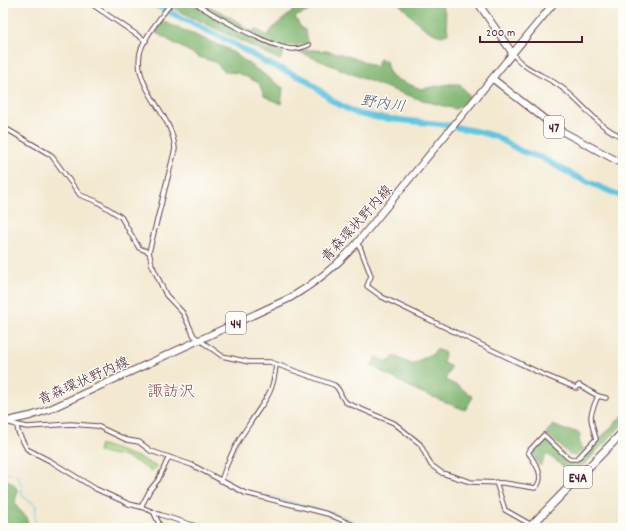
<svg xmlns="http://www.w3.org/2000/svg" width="626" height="531" viewBox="0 0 626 531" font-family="Dekko,'Klee One',sans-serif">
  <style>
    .green { fill: #a5d887; stroke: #787c59 }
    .forest { fill: #84b874; stroke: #676c50 }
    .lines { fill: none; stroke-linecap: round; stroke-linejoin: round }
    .stream { stroke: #62c5e0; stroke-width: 1 }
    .river { stroke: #62c5e0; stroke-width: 6 }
    .minor-casing { stroke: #633d44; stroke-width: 5.5 }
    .primary-casing { stroke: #633d44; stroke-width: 8 }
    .motorway-casing { stroke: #633d44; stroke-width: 9 }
    .minor { stroke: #fff; stroke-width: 3.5 }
    .primary { stroke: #fff; stroke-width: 6 }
    .motorway { stroke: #fff; stroke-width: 7 }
    .labels { text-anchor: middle; stroke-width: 3; stroke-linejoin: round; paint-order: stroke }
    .shield { fill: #fdfcf7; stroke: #806168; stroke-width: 1 }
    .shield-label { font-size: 13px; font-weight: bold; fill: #4a1f2b }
    .street-label { font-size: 14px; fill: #4a1f2b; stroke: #fdfcf7 }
    .water-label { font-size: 15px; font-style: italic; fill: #52596a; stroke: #fdfcf7 }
    .quarter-label { font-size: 16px; fill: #894e54; stroke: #fdfcf7 }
  </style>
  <rect width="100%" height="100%" fill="#fdfcf7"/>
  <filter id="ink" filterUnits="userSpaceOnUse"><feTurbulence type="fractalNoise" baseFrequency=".025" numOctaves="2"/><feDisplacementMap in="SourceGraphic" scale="8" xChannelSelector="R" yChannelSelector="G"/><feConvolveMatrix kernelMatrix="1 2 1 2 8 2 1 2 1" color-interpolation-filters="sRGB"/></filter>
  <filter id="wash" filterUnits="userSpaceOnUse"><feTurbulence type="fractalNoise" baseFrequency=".012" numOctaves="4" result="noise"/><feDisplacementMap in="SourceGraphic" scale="16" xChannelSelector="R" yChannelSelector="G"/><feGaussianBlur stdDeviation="0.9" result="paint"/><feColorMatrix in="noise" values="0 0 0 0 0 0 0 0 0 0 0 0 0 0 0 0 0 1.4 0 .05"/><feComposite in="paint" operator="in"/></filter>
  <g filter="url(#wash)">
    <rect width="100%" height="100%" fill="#f3e9d1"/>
    <!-- green -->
    <path class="green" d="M100,444L140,458L157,467L151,471C147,469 144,466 140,464C129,456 111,454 98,452Z"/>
    <!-- forest -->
    <g class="forest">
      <path d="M176,3H190L196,7L204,3L242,24L241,26L253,32L255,29L268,36C274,22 288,19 297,6L296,3H311L313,9L295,17L301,28L305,30L308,42L294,46L287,45L280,60L173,8Z"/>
      <path d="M398,3H441L445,13L448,33L443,36C423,33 413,16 398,3Z"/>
      <path d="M162,21L228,49L283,88L281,104L264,96L259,83L238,73L225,72L215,62L199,57L156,33Z"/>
      <path d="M301,50C332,49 348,55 376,67L380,59L386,61L388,70L393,78L421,89L449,84H460L470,97L456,109C402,97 351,73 299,52Z"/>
      <path d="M436,349L445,353L443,363L451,367L445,380L458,386L473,397L465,410L418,391L371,366L376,357L386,362L391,360L394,356L413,365L428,355H432Z"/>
      <path d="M623,415V424L574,475L547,454L540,466L531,452L545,439L573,462L580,459Z"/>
      <path d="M553,425L565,430L578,432L580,434L579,441L584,450L576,456L570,455L546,433Z"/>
      <path d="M5,480C12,481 16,486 18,492C12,505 17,508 27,517L28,528H3V481Z"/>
    </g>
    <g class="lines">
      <!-- stream -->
      <g class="stream">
        <path d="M3,418L28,412"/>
        <path d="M3,472L16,474L22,486V496L36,505L34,528"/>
        <path d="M271,497L344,516L365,528"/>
      </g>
      <!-- river -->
      <path class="river" d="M151,3L231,42L265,62L307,80L334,102L358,114L381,118L440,124L480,132L497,137L521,151L542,158L577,177L623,197"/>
    </g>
  </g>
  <g filter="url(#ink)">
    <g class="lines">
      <defs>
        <g id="minor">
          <path d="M90,3L146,41"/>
          <path d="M171,3C162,16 143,38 140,53C133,88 173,114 175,149L149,252L152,265L166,295L183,313L194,336L222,356L249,362H270L334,385C341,389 340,398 347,403L394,423L420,444L431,465L442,473L471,482L504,483L535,488C547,477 534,462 528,452L544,435L567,457L570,459H577L596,439C590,416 588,419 598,396L606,398"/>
          <path d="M196,3C212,15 275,50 294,49C298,49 304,47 309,45"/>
          <path d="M513,54C525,71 545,75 561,87C583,103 597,127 623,137"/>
          <path d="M3,127L51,155L80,195L96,201L115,213L121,217L139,248L149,252"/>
          <path d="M356,244L360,247L371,276L367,286L382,297L540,373L576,388L579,385L598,396"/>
          <path d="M5,422L27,427L71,424L97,426L127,440L139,442L151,451L192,465L245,493L328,514L360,528"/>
          <path d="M17,425L18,432L27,449L52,462L96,489L129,504L141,507L161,515L202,528"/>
          <path d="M221,481C227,461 238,440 250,423C265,399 273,395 276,365"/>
          <path d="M496,482L505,510L528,523"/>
          <path d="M141,507L150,490L158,480L169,457"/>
          <path d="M154,513L161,528"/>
        </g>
        <g id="primary">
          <path d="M478,3L513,54"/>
          <path d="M493,79L556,128L623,164"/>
          <path d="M3,422L30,416L48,410L290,298C315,283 337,266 356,244L554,3"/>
        </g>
        <path id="motorway" d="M529,528L623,432"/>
      </defs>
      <!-- minor casing -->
      <use href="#minor" class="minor-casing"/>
      <!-- primary casing -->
      <use href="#primary" class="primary-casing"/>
      <!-- motorway casing -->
      <use href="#motorway" class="motorway-casing"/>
      <!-- minor -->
      <use href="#minor" class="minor"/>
      <!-- primary -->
      <use href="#primary" class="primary"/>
      <!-- motorway -->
      <use href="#motorway" class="motorway"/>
    </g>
  </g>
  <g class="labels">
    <!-- shield labels -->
    <g class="shield">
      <rect x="544" y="116" width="20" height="22" rx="3"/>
      <rect x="226" y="312" width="20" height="22" rx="3"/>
      <rect x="564" y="466" width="28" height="22" rx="3"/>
    </g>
    <g class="shield-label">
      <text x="554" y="132">47</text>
      <text x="236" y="328">44</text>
      <text x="578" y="482">E4A</text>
    </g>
    <!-- street labels -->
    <g class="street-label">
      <text transform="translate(356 223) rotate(-48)" y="5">青森環状野内線</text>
      <text transform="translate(83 380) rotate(-24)" y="5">青森環状野内線</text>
    </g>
    <!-- water labels -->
    <g class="water-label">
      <text transform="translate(383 103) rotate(9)" y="5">野内川</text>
    </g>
    <!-- quarter labels -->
    <g class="quarter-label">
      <text x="171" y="396">諏訪沢</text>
    </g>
  </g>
  <!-- margin -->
  <rect width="626" height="531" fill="none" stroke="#fdfcf7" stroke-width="16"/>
  <!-- scale -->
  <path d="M480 36v6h102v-6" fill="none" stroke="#4a1f2b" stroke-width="2"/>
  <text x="486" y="36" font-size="12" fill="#4a1f2b" stroke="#fdfcf7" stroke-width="3" paint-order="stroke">200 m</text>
</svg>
